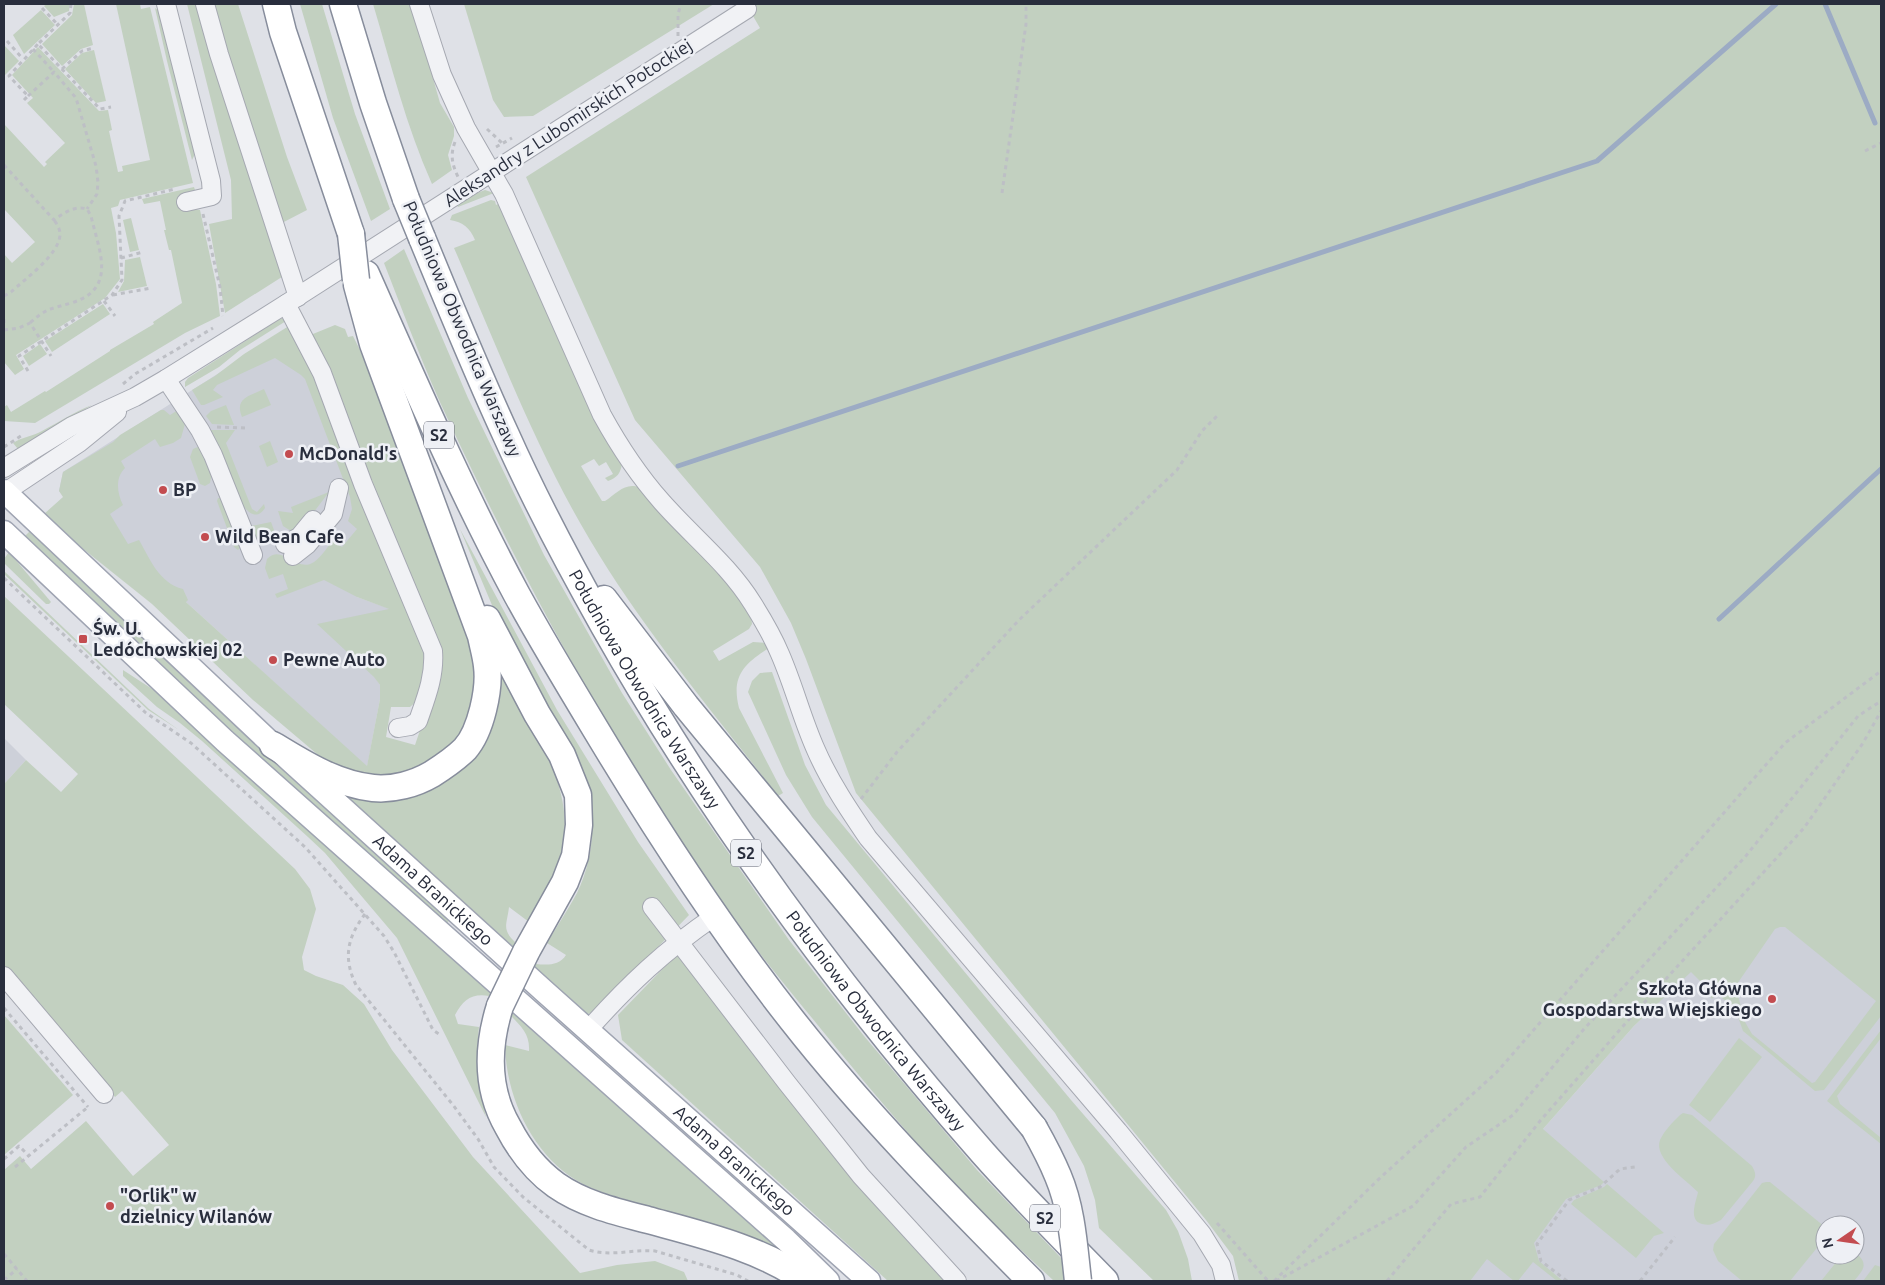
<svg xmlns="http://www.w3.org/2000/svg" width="1885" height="1285" viewBox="0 0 1885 1285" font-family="Ubuntu,sans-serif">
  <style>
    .built { fill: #cdd0d9; fill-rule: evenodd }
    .green { fill: #c2d0c0; fill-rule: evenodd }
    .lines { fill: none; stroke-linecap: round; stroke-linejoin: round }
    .stream { stroke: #9cabc4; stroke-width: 5 }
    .minor-casing { stroke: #a5a8b1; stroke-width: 20 }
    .major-casing { stroke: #9fa4b2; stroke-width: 25 }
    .highway-casing { stroke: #878d9c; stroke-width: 29 }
    .path { stroke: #bdbfc5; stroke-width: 3; stroke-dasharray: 4 4; stroke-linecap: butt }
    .minor { stroke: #f1f2f5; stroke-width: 18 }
    .major { stroke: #fff; stroke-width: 22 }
    .highway { stroke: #fff; stroke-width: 26 }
    .highway-bridge-casing { stroke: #878d9c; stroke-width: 29; stroke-linecap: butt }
    .highway-bridge { stroke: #fff; stroke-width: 26 }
    .poi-dot { fill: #c34c50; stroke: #eef0f5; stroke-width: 2 }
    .labels { text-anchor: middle; stroke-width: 5; stroke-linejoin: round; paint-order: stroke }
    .shield { fill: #eef0f5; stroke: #646874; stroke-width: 1 }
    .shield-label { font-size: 16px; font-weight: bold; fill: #292e3d }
    .street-label { font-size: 18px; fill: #292e3d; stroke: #eef0f5 }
    .poi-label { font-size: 18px; font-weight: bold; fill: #292e3d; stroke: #eef0f5; text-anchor: start }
  </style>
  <rect width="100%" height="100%" fill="#dfe1e7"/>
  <!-- built -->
  <g class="built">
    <path d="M290,328L378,558L357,597L390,609L375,677L380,685V699L367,767L186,602L59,491L63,472Z"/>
    <path d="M4,738L26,760L4,784Z"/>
    <path d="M1881,745V1271L1873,1281H1400L1543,1129L1634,1026L1709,954ZM1825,1225H1855V1255H1825Z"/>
  </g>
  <!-- green -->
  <g class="green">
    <path d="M47,4H70L69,11L54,17L44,6Z"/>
    <path d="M74,4H84L93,45L81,49L62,66L42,44L72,15Z"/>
    <path d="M116,4H140L141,9L150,7L193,183L120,200L118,206L111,208L116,233L120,279L105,298L16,355L24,369L15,375L4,362V254L12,263L35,242L4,209V124L44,167L47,164L45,162L65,143L27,103L33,98L12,75L38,47L99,111L108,110L112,130L109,131L118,172L123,171L122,166L150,160Z"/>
    <path d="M187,4H202L285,275L225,313L209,224L232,219L231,180Z"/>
    <path d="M213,4H238L287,157L307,210L280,224L258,157Z"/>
    <path d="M300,4H322L355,114L390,209L371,221L333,118Z"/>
    <path d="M373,4H412L440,103L454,127V136L448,155L452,170L432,184C406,126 391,64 373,4Z"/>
    <path d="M464,4H714L533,116L504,117L493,100Z"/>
    <path d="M746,4H1881V1016L1824,1090L1815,1091L1743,1031L1737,1014L1730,1008L1732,1005L1716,994L1712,999L1701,982L1691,972L1634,1026L1543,1129L1604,1182L1601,1185L1566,1199L1534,1243L1539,1261L1563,1281H1557L1533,1262L1518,1281H1514L1487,1259L1470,1281H1239L1233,1256L1206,1220L856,793L806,659L791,623L760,567L635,420L526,177L760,28ZM1780,927H1785L1876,1001L1815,1082L1812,1083L1752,1034L1745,1022L1736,988L1737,984L1775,929Z"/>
    <path d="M155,8L159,11L196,152L192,160L167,61Z"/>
    <path d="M41,10L55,25L24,54L13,35Z"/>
    <path d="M4,45L19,61L4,76Z"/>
    <path d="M94,50L106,101L96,103L65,69L82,53Z"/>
    <path d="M194,187L196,193L193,209L200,210L216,284L220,316L185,333L35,423L4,421V407L7,405L11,412L45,391L46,392L110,351V350L154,324L153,322L182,303L171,250H169L164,230H166L160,201L144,204L142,199Z"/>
    <path d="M485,190L494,193L458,207L457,205L477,193Z"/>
    <path d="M491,200L495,201L496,205L500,203L622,463C621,473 617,478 608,481L605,478L613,474L606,462L599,466L594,459L581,466L602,501H605C617,493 626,481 641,488L710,559L751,614L752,624L749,629L713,651L719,661L753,642L767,643L769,648C744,664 731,676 739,708L783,793L778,796C713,712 644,631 590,540C535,448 497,346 454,248L475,240C470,228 463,222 450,220L452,215Z"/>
    <path d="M131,218L139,250L130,252L123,220Z"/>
    <path d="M404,249L468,398L544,555L622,693L671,770L789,940L864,1036L977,1170L1062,1259L1064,1281H1054C1011,1241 967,1199 927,1155C888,1110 849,1064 812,1018C774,972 736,925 703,875C601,725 515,565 439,400C419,355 402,309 384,263Z"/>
    <path d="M140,257L147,286L118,292L124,281L125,260Z"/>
    <path d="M103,304L110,314L52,352L45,341Z"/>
    <path d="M281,318L286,321L240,350L219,367L185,387V382L188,378Z"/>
    <path d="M292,324L313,366L429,664L420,698L410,707H391L386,737L415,745L435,686L438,664L308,336L335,325L345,329L348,337L353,336L360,350L470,634L480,677L462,733L450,748L419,768L401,773L382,776H362L335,768L317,754L253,700L152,604L72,540L44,514L63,497L59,491L63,472L113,442L120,435L161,410H164L170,415L178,410L185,424L181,438L173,443L160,447L155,439L121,461L125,468C115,478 117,493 123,505L110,514L128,544L139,540C150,559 159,583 183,589L188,600L186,602L367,766L380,699V685L374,677L317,624L389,609L357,597L324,580L277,598L275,594L288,589L283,574L269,579L265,568L267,559C283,543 296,574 314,562C321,557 327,548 332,541L342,547L357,529L348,521L352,509L350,497L305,379L301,375L275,358L217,385L213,390L223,397L204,405H201L192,390L215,376L244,354Z"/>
    <path d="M40,344L47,354L29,366L23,356Z"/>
    <path d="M264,389L271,405L242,417C234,398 250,396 264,389Z"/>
    <path d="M92,405L18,449L13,443C22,437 33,436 42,431C59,422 74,412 92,405Z"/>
    <path d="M226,405L234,425L212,424L206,416L211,411Z"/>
    <path d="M209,430H235L226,443L252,509L257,512L264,504L265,508C257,521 247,512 241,503Z"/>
    <path d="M270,441L278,462L267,467L259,446Z"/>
    <path d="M200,446L212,472L210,483L205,486L200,484L190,457L193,449Z"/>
    <path d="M329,492L301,529L291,531L283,526L278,511L293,513L291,507Z"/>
    <path d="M218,498H221L241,547L238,550L234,547L217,501Z"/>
    <path d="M271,522L277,538V540L265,545L258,544L250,529L251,526Z"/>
    <path d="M460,529L557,710L638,842L689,915L597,1010L586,1015L532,968L536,964C547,965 559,966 566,955L547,943C557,926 568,910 577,893C593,860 596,823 588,787L497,617Z"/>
    <path d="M31,530L450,919L446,925L226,728L24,537Z"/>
    <path d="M9,552L51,602L49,604H46L5,564L4,559Z"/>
    <path d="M4,571L149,709L179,730L148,710L4,574Z"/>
    <path d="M4,596L295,869L310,889L316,909L302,957L304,970L316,976L343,985L364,1004L392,1050L473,1157L580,1273L617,1265L655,1261L684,1272L688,1281H4V1170L20,1156L31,1169L86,1121L133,1176L169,1145L122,1091L115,1097L4,966V784L26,760L61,792L78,774L4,704Z"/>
    <path d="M496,664C528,720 583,793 559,860C552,881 539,902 529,922L509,907C507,925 501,929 516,943L512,949L340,792L444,777Z"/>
    <path d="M123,670L163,696L491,992L489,996C472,993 463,1000 455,1015L458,1024L479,1027C475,1059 480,1086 486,1117L397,938L325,853L308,837L202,741L180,723L157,707L123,676Z"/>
    <path d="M772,672L805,765L826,805L1071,1100L1166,1210L1178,1231L1188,1259L1192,1281H1154L1099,1228L1095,1200L1084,1166L1055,1113L812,817L786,775L748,692L752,681L760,673Z"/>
    <path d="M678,953L946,1281H888L622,1040L618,1015Z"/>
    <path d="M513,1010L734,1209L787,1254C740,1233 689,1219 640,1204C620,1197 595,1192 576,1180C532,1153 506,1097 505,1045L529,1051C530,1035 522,1027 511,1016Z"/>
    <path d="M4,1015L73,1095L4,1155Z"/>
    <path d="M1881,1030V1038L1837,1096L1840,1104L1881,1138V1144L1827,1101Z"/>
    <path d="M1739,1038L1762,1057L1710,1122L1689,1105Z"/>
    <path d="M1683,1113L1692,1115L1752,1166C1755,1171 1757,1176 1753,1181L1721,1220C1713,1224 1710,1226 1702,1224C1688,1220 1696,1202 1698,1192C1686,1180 1653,1158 1660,1140C1664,1131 1673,1122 1680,1115Z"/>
    <path d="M1766,1182H1770L1825,1227V1238L1790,1281H1742L1718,1261L1713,1250L1714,1244L1762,1183Z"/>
    <path d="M1607,1184L1664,1233L1654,1236L1636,1258L1571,1204L1574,1200L1604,1187Z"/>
    <path d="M1855,1252C1869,1264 1864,1269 1854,1281H1821L1842,1255H1855Z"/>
    <path d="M1875,1265L1881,1267V1281H1863Z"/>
  </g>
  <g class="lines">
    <!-- stream -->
    <g class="stream">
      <path d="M1825,4L1875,123"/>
      <path d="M678,466L1597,161L1776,4"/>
      <path d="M1719,619L1881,469"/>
    </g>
    <defs>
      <g id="minor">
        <path d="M166,4L211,181L212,196L186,202"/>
        <path d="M205,4L219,54L298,297"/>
        <path d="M419,4L442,75L466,128L504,194L602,415C619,446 639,476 662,502C693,537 729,565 753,604C763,620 773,637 780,654C794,686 802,719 816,750C830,782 849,810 868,838L1118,1131L1202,1234L1221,1265L1225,1281"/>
        <path d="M286,304L322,373L363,484L433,651C435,676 426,698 418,721L410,726L398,728"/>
        <path d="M166,379L200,430L213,455L253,555"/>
        <path d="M4,468L72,426L135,397L166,379L286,304L747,9"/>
        <path d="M4,493L79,443L117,412"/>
        <path d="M285,544L299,537L313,520"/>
        <path d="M293,556L307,545L333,514L339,488"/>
        <path d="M652,907L787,1083L861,1176L957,1281"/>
        <path d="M4,976L104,1094"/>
        <path d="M588,1030C628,985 665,950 715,916"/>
      </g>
      <g id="major">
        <path id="s1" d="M4,491L273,745L544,991L869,1281"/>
        <path d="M4,532L225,741L786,1240L828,1281"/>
      </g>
      <g id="highway">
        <path d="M276,4L283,32L351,234"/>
        <path d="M343,4L373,103L406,199"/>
        <path id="s2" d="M422,238C449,304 476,370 506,435C535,500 569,564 604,626C711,815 840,990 983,1153C1022,1197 1064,1239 1105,1281"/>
        <path d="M366,274C414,382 461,491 517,595C546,648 578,700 610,753C666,845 725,935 792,1020C865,1113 948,1197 1031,1281"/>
        <path d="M604,599L686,706L1034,1128"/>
        <path d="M487,619L537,714L562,755L578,795L579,825L575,856L565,882L526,952"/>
        <path d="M273,745C304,764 336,784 373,788C393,790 415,784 432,774C443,767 455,759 465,749C481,731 490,689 487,666C486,656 483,646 481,636L373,344L357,285"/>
        <path d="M500,1006C487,1047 486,1089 508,1127C520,1150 535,1170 556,1185C583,1204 617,1212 648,1220C703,1235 760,1248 807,1281"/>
      </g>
    </defs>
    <!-- minor casing -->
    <use href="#minor" class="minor-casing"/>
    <!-- major casing -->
    <use href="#major" class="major-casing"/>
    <!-- highway casing -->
    <use href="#highway" class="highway-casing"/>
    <!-- path -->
    <g class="path">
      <path d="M71,4L70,13L38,44L100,109L111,107"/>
      <path d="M42,8L58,25"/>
      <path d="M678,36V14L681,4"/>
      <path d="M7,41L23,59"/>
      <path d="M33,49L54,72"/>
      <path d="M62,69L82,51L94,48"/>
      <path d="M28,96L54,72L76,98L96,166L98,182L97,194L87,209"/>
      <path d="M24,100L28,96L9,76L38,44"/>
      <path d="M487,129L502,143"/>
      <path d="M455,142C450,155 452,164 458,177"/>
      <path d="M496,147L512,138"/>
      <path d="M1865,151L1881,143"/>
      <path d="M4,165L54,220C64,213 75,205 87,209L91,216C99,251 118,289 71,303C51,309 46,308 30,323"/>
      <path d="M1002,193L1026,24V4"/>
      <path d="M203,214L220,287L223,316"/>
      <path d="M121,258L143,252"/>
      <path d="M113,295L151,288"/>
      <path d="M4,296L11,292C25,279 60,254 60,234C60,229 57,224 54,220"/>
      <path d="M104,301L115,316"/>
      <path d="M4,319V325"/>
      <path d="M4,330L19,328L30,323L51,356"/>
      <path d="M28,371L19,356L112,295L122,280L119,216L125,201L175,189"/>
      <path d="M123,384L135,374L213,328"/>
      <path d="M217,427L248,428"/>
      <path d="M4,447L24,434"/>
      <path d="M4,578L146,713L191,743L305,847L384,936L394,952L433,1030L439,1034"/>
      <path d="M861,799L897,752L1019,620L1177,470L1202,431L1219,414"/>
      <path d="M365,914C347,938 343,958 356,985L453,1105L478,1139L494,1167L523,1197L589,1250C611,1257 632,1249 655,1251L737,1275L748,1281"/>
      <path d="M4,1008L88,1107"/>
      <path d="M4,1159L19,1146L29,1156"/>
      <path d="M15,1167L88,1107"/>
      <path d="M1217,1223L1268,1281"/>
      <path d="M4,1254L27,1281"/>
      <path d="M4,1280L17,1269"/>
      <path d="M1274,1281L1381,1177L1496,1073L1785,743L1881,671"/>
      <path d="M1276,1281L1413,1206L1466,1147L1513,1115L1584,1029L1745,857L1858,716L1881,701"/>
      <path d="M1387,1281L1451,1204L1480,1197L1540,1121L1632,1016L1804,828L1863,743L1881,711"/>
      <path d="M1567,1281L1541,1261L1537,1244L1569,1200L1600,1187L1620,1169L1635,1167"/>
      <path d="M1640,1281L1675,1237"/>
    </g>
    <!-- minor -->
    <use href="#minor" class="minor"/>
    <!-- major -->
    <use href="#major" class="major"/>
    <!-- highway -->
    <use href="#highway" class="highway"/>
    <defs>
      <g id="highway-bridge">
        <path d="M406,199L422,238"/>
        <path d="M351,234L356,280"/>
        <path d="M500,1006L526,952"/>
        <path d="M1034,1128C1043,1144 1051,1159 1058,1176C1072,1209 1074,1246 1078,1281"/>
      </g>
    </defs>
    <!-- highway-bridge casing -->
    <use href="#highway-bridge" class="highway-bridge-casing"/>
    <!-- highway-bridge -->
    <use href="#highway-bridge" class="highway-bridge"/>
  </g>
  <!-- markers -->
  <g class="poi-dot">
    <circle cx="289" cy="454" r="5"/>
    <circle cx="163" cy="490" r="5"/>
    <circle cx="205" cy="537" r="5"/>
    <rect x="78" y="634" width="10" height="10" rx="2.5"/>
    <circle cx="273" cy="660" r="5"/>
    <circle cx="1772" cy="999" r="5"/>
    <circle cx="110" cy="1206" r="5"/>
  </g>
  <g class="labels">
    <!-- shield labels -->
    <g class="shield">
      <rect x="424" y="421.5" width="30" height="27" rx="4"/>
      <rect x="731" y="839.5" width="30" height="27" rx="4"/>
      <rect x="1030" y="1204.5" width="30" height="27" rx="4"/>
    </g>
    <g class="shield-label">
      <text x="439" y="441">S2</text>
      <text x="746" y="859">S2</text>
      <text x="1045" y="1224">S2</text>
    </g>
    <!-- street labels -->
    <g class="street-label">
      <text transform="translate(568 123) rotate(-33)" y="6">Aleksandry z Lubomirskich Potockiej</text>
      <text transform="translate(462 329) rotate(67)" y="6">Południowa Obwodnica Warszawy</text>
      <text dy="6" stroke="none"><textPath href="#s2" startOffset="504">Południowa Obwodnica Warszawy</textPath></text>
      <text dy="6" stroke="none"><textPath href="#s1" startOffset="586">Adama Branickiego</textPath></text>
      <text dy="6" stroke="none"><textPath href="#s2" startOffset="909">Południowa Obwodnica Warszawy</textPath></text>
      <text dy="6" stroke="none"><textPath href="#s1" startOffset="991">Adama Branickiego</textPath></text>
    </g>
    <!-- poi labels -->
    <g class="poi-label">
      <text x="299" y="460">McDonald's</text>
      <text x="173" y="496">BP</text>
      <text x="215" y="543">Wild Bean Cafe</text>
      <text x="93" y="635">Św. U.<tspan x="93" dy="21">Ledóchowskiej 02</tspan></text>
      <text x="283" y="666">Pewne Auto</text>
      <text x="1762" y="995" text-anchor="end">Szkoła Główna<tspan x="1762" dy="21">Gospodarstwa Wiejskiego</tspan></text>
      <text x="120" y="1202">"Orlik" w<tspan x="120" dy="21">dzielnicy Wilanów</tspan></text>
    </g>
  </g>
  <!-- border -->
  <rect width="1885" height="1285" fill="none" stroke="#292e3d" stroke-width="10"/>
  <!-- north arrow -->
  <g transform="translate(1840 1240) rotate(257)"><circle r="24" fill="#eef0f5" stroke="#9fa2ab"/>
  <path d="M0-4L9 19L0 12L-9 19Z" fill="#c34c50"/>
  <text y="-8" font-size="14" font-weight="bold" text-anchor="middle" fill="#292e3d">N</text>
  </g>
</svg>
